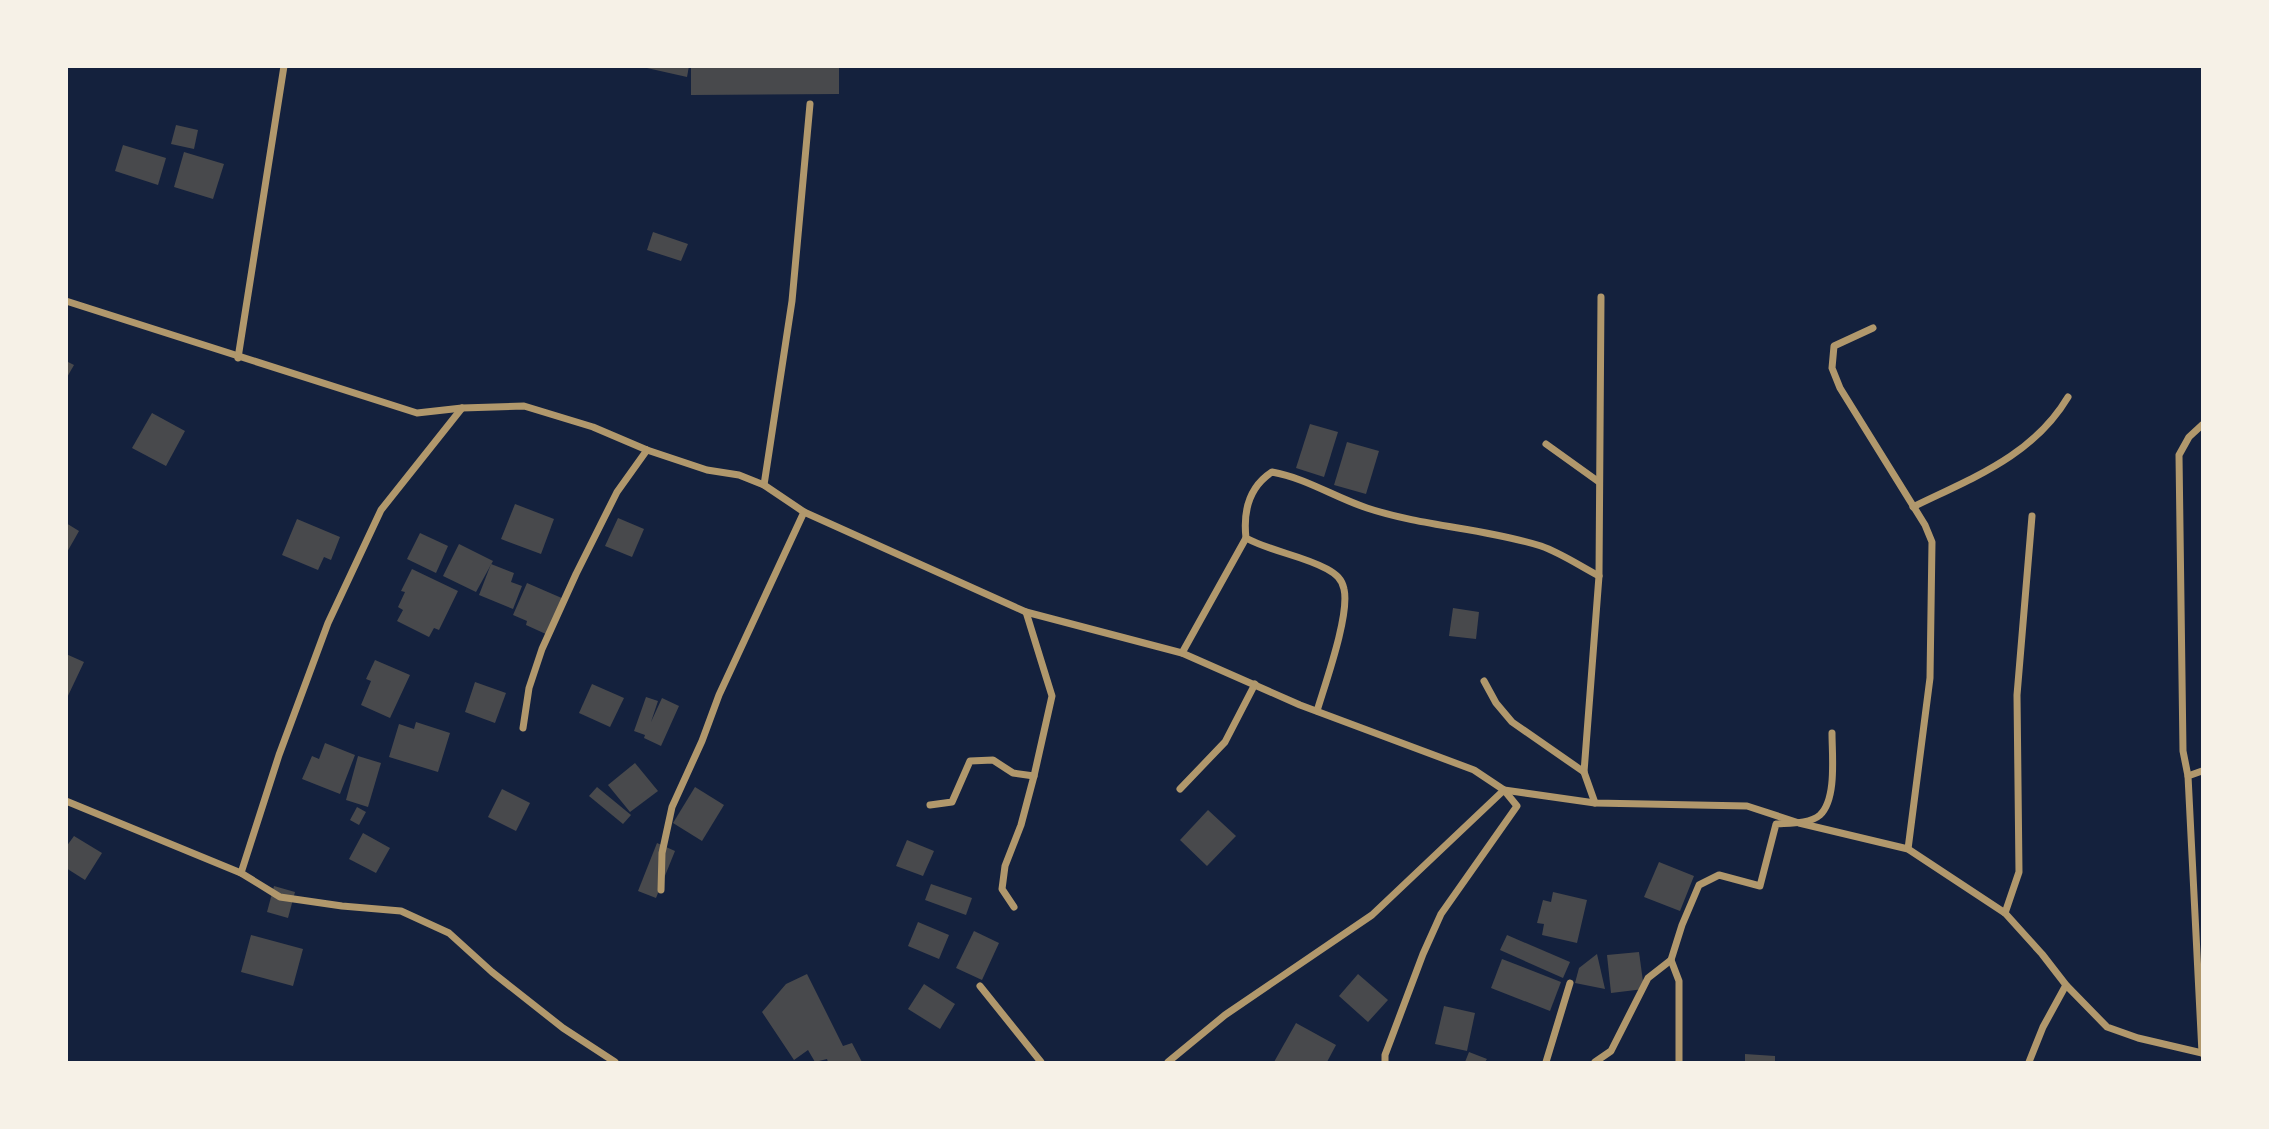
<svg xmlns="http://www.w3.org/2000/svg" width="2269" height="1129" viewBox="0 0 2269 1129" font-family="'Alegreya Sans',sans-serif">
  <style>
    .building { fill: #48494c }
    .lines { fill: none; stroke-linecap: round; stroke-linejoin: round }
    .minor { stroke: #b1986c; stroke-width: 7 }
  </style>
  <rect width="100%" height="100%" fill="#14213d"/>
  <!-- building -->
  <g class="building">
    <path d="M638,66H689L687,77Z"/>
    <path d="M691,66H839V94L691,95Z"/>
    <path d="M176,125L198,130L194,149L171,144Z"/>
    <path d="M123,145L166,158L158,185L115,171Z"/>
    <path d="M184,152L224,164L213,199L174,187Z"/>
    <path d="M653,232L688,244L681,261L647,250Z"/>
    <path d="M66,361L74,365L66,379Z"/>
    <path d="M152,413L185,431L166,466L132,448Z"/>
    <path d="M1310,424L1338,432L1324,477L1296,468Z"/>
    <path d="M1347,442L1379,451L1366,494L1334,485Z"/>
    <path d="M515,504L554,519L541,554L501,539Z"/>
    <path d="M618,518L644,529L632,557L605,546Z"/>
    <path d="M297,519L340,537L331,560L324,557L318,570L282,555Z"/>
    <path d="M66,523L79,531L66,554Z"/>
    <path d="M420,533L448,546L436,573L407,559Z"/>
    <path d="M459,544L493,561L476,592L443,576Z"/>
    <path d="M491,564L514,573L511,582L522,586L513,609L479,595Z"/>
    <path d="M412,569L458,591L439,630L434,628L429,637L397,621L403,610L398,607L405,592L401,591Z"/>
    <path d="M527,583L564,599L548,635L526,625L527,621L513,615Z"/>
    <path d="M1453,608L1479,612L1476,639L1449,636Z"/>
    <path d="M66,654L84,662L66,700Z"/>
    <path d="M375,660L410,675L390,718L361,705L371,681L366,679Z"/>
    <path d="M475,682L506,693L495,723L465,712Z"/>
    <path d="M592,684L624,698L610,727L579,713Z"/>
    <path d="M646,697L658,701L651,722L662,698L679,706L661,746L644,738L645,735L634,731Z"/>
    <path d="M416,722L450,733L438,772L389,757L399,724L414,729Z"/>
    <path d="M325,743L355,755L340,794L302,779L312,756L319,759Z"/>
    <path d="M358,756L381,763L368,807L346,800Z"/>
    <path d="M635,763L658,791L630,812L608,785Z"/>
    <path d="M597,787L631,815L623,824L589,796Z"/>
    <path d="M695,787L724,805L702,841L673,823Z"/>
    <path d="M502,789L530,803L516,831L488,817Z"/>
    <path d="M357,807L366,812L359,825L350,820Z"/>
    <path d="M1208,810L1236,836L1207,866L1180,840Z"/>
    <path d="M363,833L390,848L376,873L349,859Z"/>
    <path d="M74,836L102,853L85,880L66,868V847Z"/>
    <path d="M907,840L934,851L923,876L896,866Z"/>
    <path d="M657,843L675,851L656,898L638,891Z"/>
    <path d="M1659,862L1694,876L1680,911L1644,897Z"/>
    <path d="M931,884L972,898L966,915L925,900Z"/>
    <path d="M274,886L295,892L288,918L267,912Z"/>
    <path d="M1553,892L1587,900L1577,943L1542,935L1544,924L1537,923L1543,900L1551,902Z"/>
    <path d="M918,922L949,935L939,959L908,946Z"/>
    <path d="M974,931L999,943L982,980L956,968Z"/>
    <path d="M251,935L303,949L293,986L241,972Z"/>
    <path d="M1507,935L1570,962L1563,978L1500,950Z"/>
    <path d="M1639,952L1644,989L1611,993L1607,955Z"/>
    <path d="M1597,954L1605,989L1575,983L1579,968Z"/>
    <path d="M1502,959L1561,982L1550,1011L1491,988Z"/>
    <path d="M807,974L843,1046L852,1043L862,1062H828L827,1059L815,1062L808,1050L794,1060L762,1012L786,984Z"/>
    <path d="M1358,974L1388,1000L1368,1022L1339,996Z"/>
    <path d="M924,984L955,1004L940,1029L908,1009Z"/>
    <path d="M1444,1006L1475,1013L1467,1051L1435,1044Z"/>
    <path d="M1296,1023L1336,1045L1327,1062H1274Z"/>
    <path d="M1469,1052L1487,1059L1485,1062H1465Z"/>
    <path d="M1745,1054L1775,1056V1062H1745Z"/>
  </g>
  <g class="lines">
    <!-- minor -->
    <g class="minor">
      <path d="M66,301L417,413L462,408L524,406L593,427L647,450L707,470L739,475L764,485L804,512L1026,612L1182,653L1300,705L1474,770L1504,790L1595,803L1747,806L1799,823L1908,849L2005,913L2042,954L2066,985L2107,1027L2138,1038L2202,1053"/>
      <path d="M1873,328L1834,346L1832,368L1840,388L1925,525L1932,542L1930,678L1908,849"/>
      <path d="M238,358L284,66"/>
      <path d="M1546,444L1599,482"/>
      <path d="M764,485L792,301L810,104"/>
      <path d="M1913,507C1972,478 2033,456 2068,397"/>
      <path d="M1182,653L1246,538"/>
      <path d="M1484,681L1496,703L1512,722L1584,772"/>
      <path d="M1317,711C1325,684 1350,615 1344,589C1342,579 1336,574 1327,569C1301,555 1272,552 1246,538C1243,511 1249,487 1272,472C1306,478 1334,497 1367,508C1424,527 1484,528 1541,546C1561,553 1580,566 1599,576"/>
      <path d="M523,728L529,688L542,649L576,574L617,492L647,450"/>
      <path d="M2188,776L2183,751L2179,455L2189,437L2202,425"/>
      <path d="M1180,789L1225,742L1255,684"/>
      <path d="M66,801L241,873L280,897L342,906L401,911L449,933L492,972L563,1028L615,1062"/>
      <path d="M1595,803L1584,772L1599,576L1601,297"/>
      <path d="M930,805L952,802L970,761L993,760L1013,773L1034,776"/>
      <path d="M241,873L279,755L328,623L381,510L462,408"/>
      <path d="M661,890L662,853L672,807L702,741L719,695L804,512"/>
      <path d="M1014,907L1002,889L1005,866L1021,825L1034,776L1052,696L1026,612"/>
      <path d="M2005,913L2019,872L2017,695L2032,516"/>
      <path d="M1671,960L1679,981V1062"/>
      <path d="M980,986L1041,1062"/>
      <path d="M2202,1053L2188,776L2202,771"/>
      <path d="M1168,1062L1225,1015L1372,915L1504,790L1517,806L1441,914L1423,954L1385,1055V1062"/>
      <path d="M1546,1062L1570,983"/>
      <path d="M1595,1062L1611,1051L1648,978L1671,960L1682,925L1699,885L1719,875L1760,886L1776,824C1789,823 1810,824 1820,815C1837,799 1832,755 1832,733"/>
      <path d="M2029,1062L2043,1027L2066,985"/>
    </g>
  </g>
  <!-- border -->
  <rect width="2269" height="1129" fill="none" stroke="#f6f1e7" stroke-width="136"/>
</svg>
